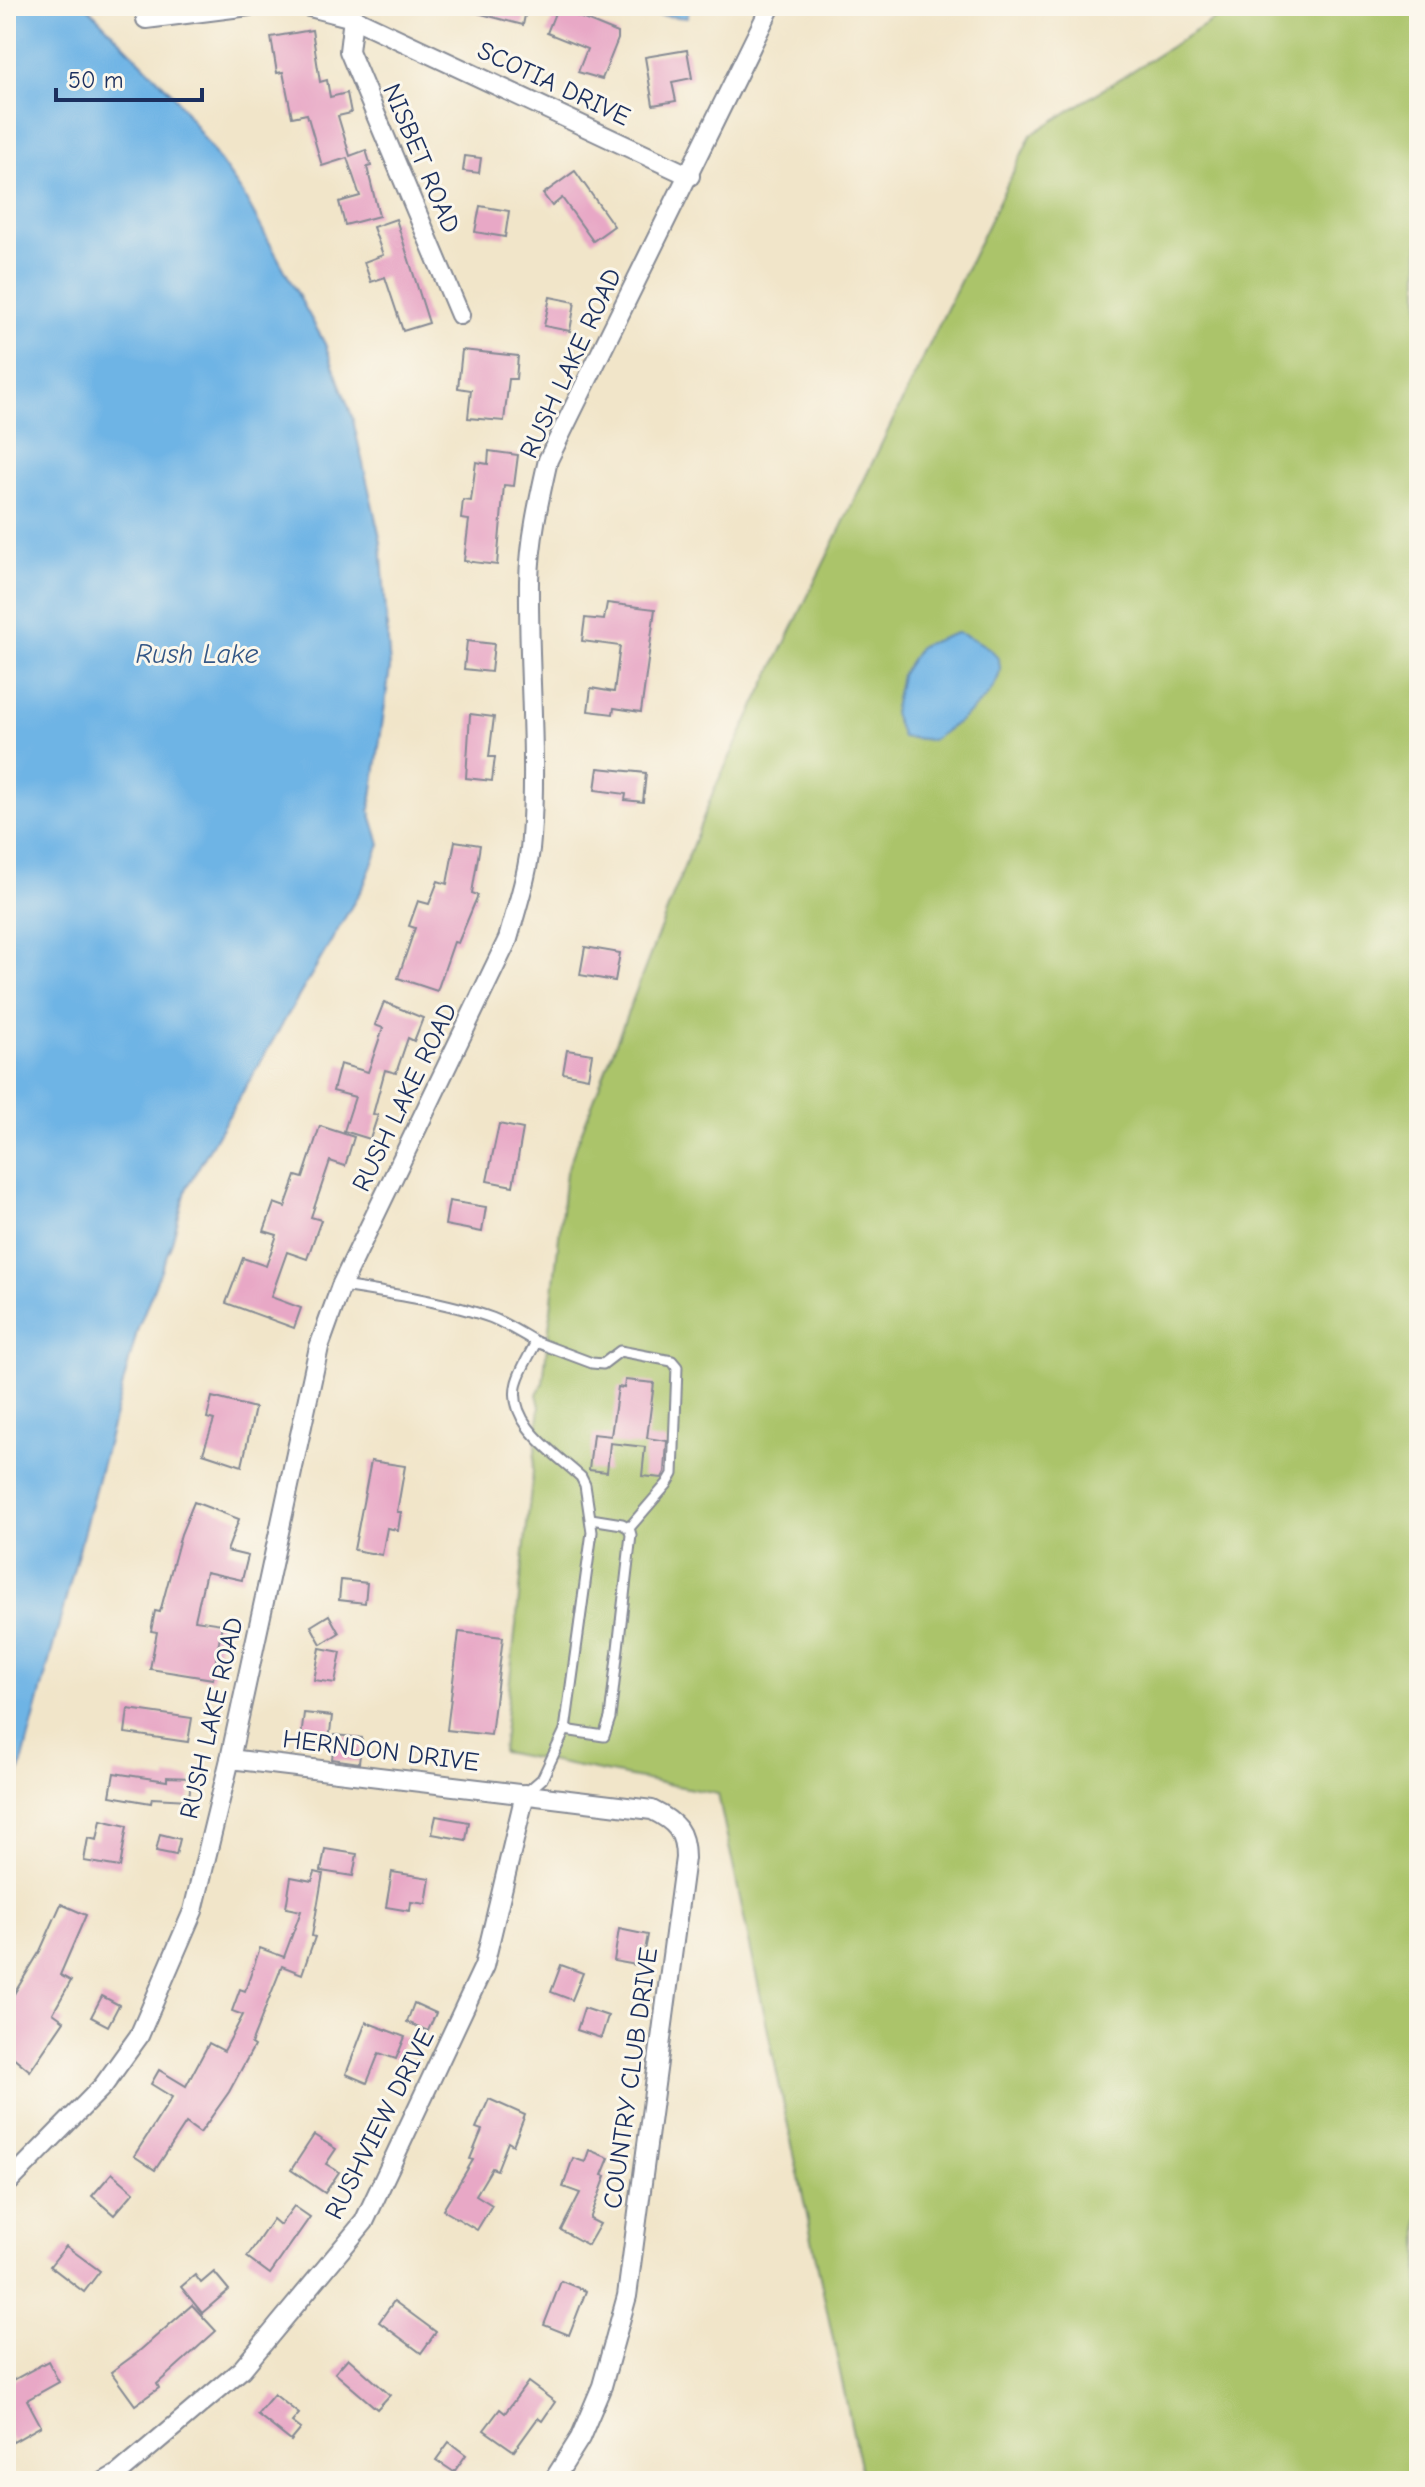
<svg xmlns="http://www.w3.org/2000/svg" width="1425" height="2487" viewBox="0 0 1425 2487" font-family="'Comic Neue',sans-serif">
  <style>
    .green { fill: #abc46a; stroke: #637a64; stroke-width: 2 }
    .water { fill: #6eb4e5; stroke: #4472a2; stroke-width: 2 }
    .building { fill: #e8a8c6 }
    .lines { fill: none; stroke-linecap: round; stroke-linejoin: round }
    .service-casing { stroke: #868a94; stroke-width: 13 }
    .minor-casing { stroke: #868a94; stroke-width: 22 }
    .service { stroke: #fff; stroke-width: 9 }
    .minor { stroke: #fff; stroke-width: 18 }
    .labels { text-anchor: middle; stroke-width: 6; stroke-linejoin: round; paint-order: stroke }
    .street-label { font-size: 26px; fill: #1b2f5e; stroke: #fbf7ec }
    .water-label { font-size: 28px; font-style: italic; fill: #345786; stroke: #fbf7ec }
  </style>
  <rect width="100%" height="100%" fill="#fbf7ec"/>
  <filter id="ink" filterUnits="userSpaceOnUse"><feTurbulence type="fractalNoise" baseFrequency=".0125" numOctaves="2"/><feDisplacementMap in="SourceGraphic" scale="16" xChannelSelector="R" yChannelSelector="G"/><feConvolveMatrix kernelMatrix="1 2 1 2 8 2 1 2 1" color-interpolation-filters="sRGB"/></filter>
  <filter id="wash" filterUnits="userSpaceOnUse"><feTurbulence type="fractalNoise" baseFrequency=".006" numOctaves="4" result="noise"/><feDisplacementMap in="SourceGraphic" scale="32" xChannelSelector="R" yChannelSelector="G"/><feGaussianBlur stdDeviation="1.8" result="paint"/><feColorMatrix in="noise" values="0 0 0 0 0 0 0 0 0 0 0 0 0 0 0 0 0 1.4 0 .05"/><feComposite in="paint" operator="in"/></filter>
  <g filter="url(#wash)">
    <rect width="100%" height="100%" fill="#f1e5c9"/>
    <!-- green -->
    <path class="green" d="M1235,6H1419V2481H863L718,1794L502,1752L540,1407L537,1394L543,1383L566,1172L714,790L1031,135Z"/>
    <!-- water -->
    <g class="water">
      <path d="M6,6H86L173,94L243,194L325,344L352,416L381,542L390,669L370,811L380,844L364,885L187,1187L172,1242L138,1328L6,1823Z"/>
      <path d="M635,6H690L687,18L657,15Z"/>
      <path d="M956,633C967,634 975,640 984,645C1033,674 956,724 932,740L902,737L893,713L901,675L920,646Z"/>
    </g>
    <g id="blocks">
      <!-- building -->
      <g class="building">
        <path d="M471,6H527L523,25L470,11Z"/>
        <path d="M557,8L618,33V39L602,79L578,72L587,49L547,33Z"/>
        <path d="M312,30L320,82L327,80L330,97L347,93L351,113L338,116L350,156L366,150L371,166L367,167L379,216L345,225L339,202L360,196L347,158L322,166L307,114L292,117L283,72L277,73L271,37Z"/>
        <path d="M687,50L692,78L672,82L676,101L653,105L645,57Z"/>
        <path d="M465,156L481,158L479,173L463,171Z"/>
        <path d="M575,171L614,226L593,241L562,198L552,206L543,194Z"/>
        <path d="M480,206L509,211L505,237L475,232Z"/>
        <path d="M396,219L429,323L403,331L385,277L371,282L364,262L383,255L373,227Z"/>
        <path d="M550,297L575,302L570,331L544,326Z"/>
        <path d="M462,350L518,356L516,379H509L504,421L468,418L471,390L458,388Z"/>
        <path d="M489,451L518,455L514,486L504,485L497,565L464,561L469,520L461,519L463,500L471,501L476,462L488,464Z"/>
        <path d="M607,603L655,609L641,712L614,708L613,714L588,711L591,688L614,692L620,646L582,641L585,618L604,620Z"/>
        <path d="M467,641L494,644L491,672L464,669Z"/>
        <path d="M470,714L494,717L489,757H495L492,781L466,778Z"/>
        <path d="M598,768L646,773L643,802L625,800L626,794L595,790Z"/>
        <path d="M455,841L480,845L472,893L478,895L458,943L454,942L437,991L398,978L415,928L409,926L418,901L429,904L438,881L447,884Z"/>
        <path d="M585,947L620,953L615,981L580,975Z"/>
        <path d="M384,1002L423,1018L414,1041L408,1038L396,1073L385,1070L373,1114L378,1115L370,1139L344,1131L355,1097L333,1091L340,1064L368,1072L383,1028L375,1025Z"/>
        <path d="M567,1050L592,1054L588,1078L563,1073Z"/>
        <path d="M499,1124L523,1129L513,1186L487,1181Z"/>
        <path d="M320,1126L354,1137L345,1166L330,1161L311,1217L321,1220L307,1259L287,1252L271,1297L301,1308L294,1328L226,1303L243,1258L266,1266L277,1235L264,1231L274,1203L285,1207L296,1176L303,1178Z"/>
        <path d="M449,1201L486,1207L482,1232L445,1225Z"/>
        <path d="M625,1380L654,1383L647,1438L667,1441L665,1472L662,1478L642,1476L645,1447L610,1443L607,1472L589,1470L593,1434L611,1436L618,1387L624,1388Z"/>
        <path d="M212,1397L255,1408L242,1466L203,1453L214,1420L207,1418Z"/>
        <path d="M371,1461L405,1466L397,1512H401L398,1530L387,1528L382,1555L354,1550Z"/>
        <path d="M194,1502L239,1519L227,1551L248,1556L242,1580L206,1572L195,1620L222,1624L213,1679L150,1669L157,1632L151,1631L155,1611L160,1612L181,1534Z"/>
        <path d="M341,1580L367,1583L365,1603L339,1600Z"/>
        <path d="M329,1615L339,1633L321,1644L311,1626Z"/>
        <path d="M459,1632L503,1637L491,1735L447,1730Z"/>
        <path d="M320,1648L341,1652L335,1683L314,1680Z"/>
        <path d="M128,1709L192,1718L188,1742L125,1733Z"/>
        <path d="M304,1713L332,1716L329,1741L301,1738Z"/>
        <path d="M335,1735L362,1738L359,1763L332,1759Z"/>
        <path d="M114,1773L167,1781V1777L191,1778L189,1800L152,1798L151,1803L110,1796Z"/>
        <path d="M436,1816L469,1822L466,1840L432,1834Z"/>
        <path d="M101,1820L127,1826L120,1867L84,1861L88,1838L97,1840Z"/>
        <path d="M160,1834L180,1839L176,1855L156,1851Z"/>
        <path d="M325,1849L357,1854L353,1876L321,1871Z"/>
        <path d="M315,1872L323,1874L312,1936L315,1937L302,1974L282,1966L251,2044L254,2046L229,2092L200,2133L186,2123L155,2170L134,2156L172,2097L151,2084L159,2070L186,2086L209,2043L224,2051L243,2015L232,2011L240,1989L245,1991L260,1948L284,1957L301,1911L286,1908L291,1877L312,1881Z"/>
        <path d="M392,1872L430,1878L426,1904L411,1902L410,1911L386,1907Z"/>
        <path d="M61,1904L86,1915L60,1975L71,1981L53,2013L64,2021L30,2071L6,2051V2007L40,1951Z"/>
        <path d="M619,1929L648,1935L642,1966L614,1961Z"/>
        <path d="M561,1965L583,1973L572,2000L551,1992Z"/>
        <path d="M102,1996L119,2005L108,2026L91,2017Z"/>
        <path d="M414,2003L436,2013L428,2031L407,2022Z"/>
        <path d="M584,2008L608,2016L601,2038L577,2030Z"/>
        <path d="M366,2022L405,2037L396,2059L379,2053L367,2083L346,2074Z"/>
        <path d="M489,2099L525,2115L513,2145L508,2142L497,2170L492,2168L476,2195L492,2205L477,2230L443,2210L473,2160L470,2159L482,2130L476,2128Z"/>
        <path d="M314,2135L336,2149L326,2164L339,2172L325,2193L291,2170Z"/>
        <path d="M589,2150L609,2158L602,2175L606,2176L590,2219L600,2224L588,2245L561,2230L580,2193L563,2187L573,2158L585,2162Z"/>
        <path d="M112,2173L134,2192L114,2215L92,2196Z"/>
        <path d="M294,2206L310,2217L270,2274L247,2257L273,2219L280,2225Z"/>
        <path d="M66,2246L100,2271L84,2292L50,2266Z"/>
        <path d="M214,2272L229,2290L202,2313L181,2287L195,2275L201,2283Z"/>
        <path d="M561,2281L586,2291L569,2335L544,2325Z"/>
        <path d="M394,2301L436,2332L421,2353L379,2322Z"/>
        <path d="M192,2305L216,2331L157,2384L159,2388L135,2405L111,2372L137,2353Z"/>
        <path d="M348,2358L390,2395L377,2409L335,2373Z"/>
        <path d="M48,2361L59,2382L27,2400L41,2426L13,2442L6,2429V2384Z"/>
        <path d="M528,2382L555,2402L542,2421L538,2418L514,2451L484,2430L500,2409L505,2413Z"/>
        <path d="M274,2394L299,2414L292,2422L301,2429L291,2441L257,2414Z"/>
        <path d="M449,2442L466,2455L454,2472L436,2460Z"/>
      </g>
    </g>
  </g>
  <g filter="url(#ink)">
    <use href="#blocks" fill-opacity="0" stroke="#868a94" stroke-width="2"/>
    <g class="lines">
      <defs>
        <g id="service">
          <path d="M341,1286C388,1293 448,1302 492,1318C507,1324 522,1334 536,1342C530,1355 521,1368 517,1382C506,1423 555,1453 581,1477L585,1485L592,1532L565,1730L542,1779L527,1792"/>
          <path d="M536,1342L592,1363L603,1364L620,1351L672,1361L677,1367L673,1474L667,1484L629,1528"/>
          <path d="M565,1730L604,1736L610,1718L631,1535L629,1528L622,1524L591,1519"/>
        </g>
        <g id="minor">
          <path d="M306,6L353,18L690,176"/>
          <path d="M353,18L349,51L460,315"/>
          <path d="M146,19L249,6"/>
          <path d="M230,1759L652,1810C676,1822 685,1831 685,1858L627,2296L602,2386L580,2438L553,2481"/>
          <path d="M6,2185L103,2086L139,2036L193,1911L230,1759L319,1347L341,1286L508,939C517,906 529,872 531,838C537,752 528,666 529,581C530,539 539,500 548,460L771,6"/>
          <path d="M105,2481L119,2473L242,2369L364,2222L484,1966L525,1794"/>
        </g>
      </defs>
      <!-- service casing -->
      <use href="#service" class="service-casing"/>
      <!-- minor casing -->
      <use href="#minor" class="minor-casing"/>
      <!-- service -->
      <use href="#service" class="service"/>
      <!-- minor -->
      <use href="#minor" class="minor"/>
    </g>
  </g>
  <g class="labels">
    <!-- street labels -->
    <g class="street-label">
      <text transform="translate(554 83) rotate(25)" y="9">SCOTIA DRIVE</text>
      <text transform="translate(422 158) rotate(67)" y="9">NISBET ROAD</text>
      <text transform="translate(570 363) rotate(-65)" y="9">RUSH LAKE ROAD</text>
      <text transform="translate(404 1097) rotate(-64)" y="9">RUSH LAKE ROAD</text>
      <text transform="translate(211 1718) rotate(-77)" y="9">RUSH LAKE ROAD</text>
      <text transform="translate(381 1750) rotate(7)" y="9">HERNDON DRIVE</text>
      <text transform="translate(630 2078) rotate(-82)" y="9">COUNTRY CLUB DRIVE</text>
      <text transform="translate(379 2124) rotate(-63)" y="9">RUSHVIEW DRIVE</text>
    </g>
    <!-- water labels -->
    <g class="water-label">
      <text x="197" y="663">Rush Lake</text>
    </g>
  </g>
  <!-- margin -->
  <rect width="1425" height="2487" fill="none" stroke="#fbf7ec" stroke-width="32"/>
  <!-- scale -->
  <path d="M56 88v12h146v-12" fill="none" stroke="#1b2f5e" stroke-width="4"/>
  <text x="68" y="88" font-size="24" fill="#1b2f5e" stroke="#fbf7ec" stroke-width="6" paint-order="stroke">50 m</text>
</svg>
